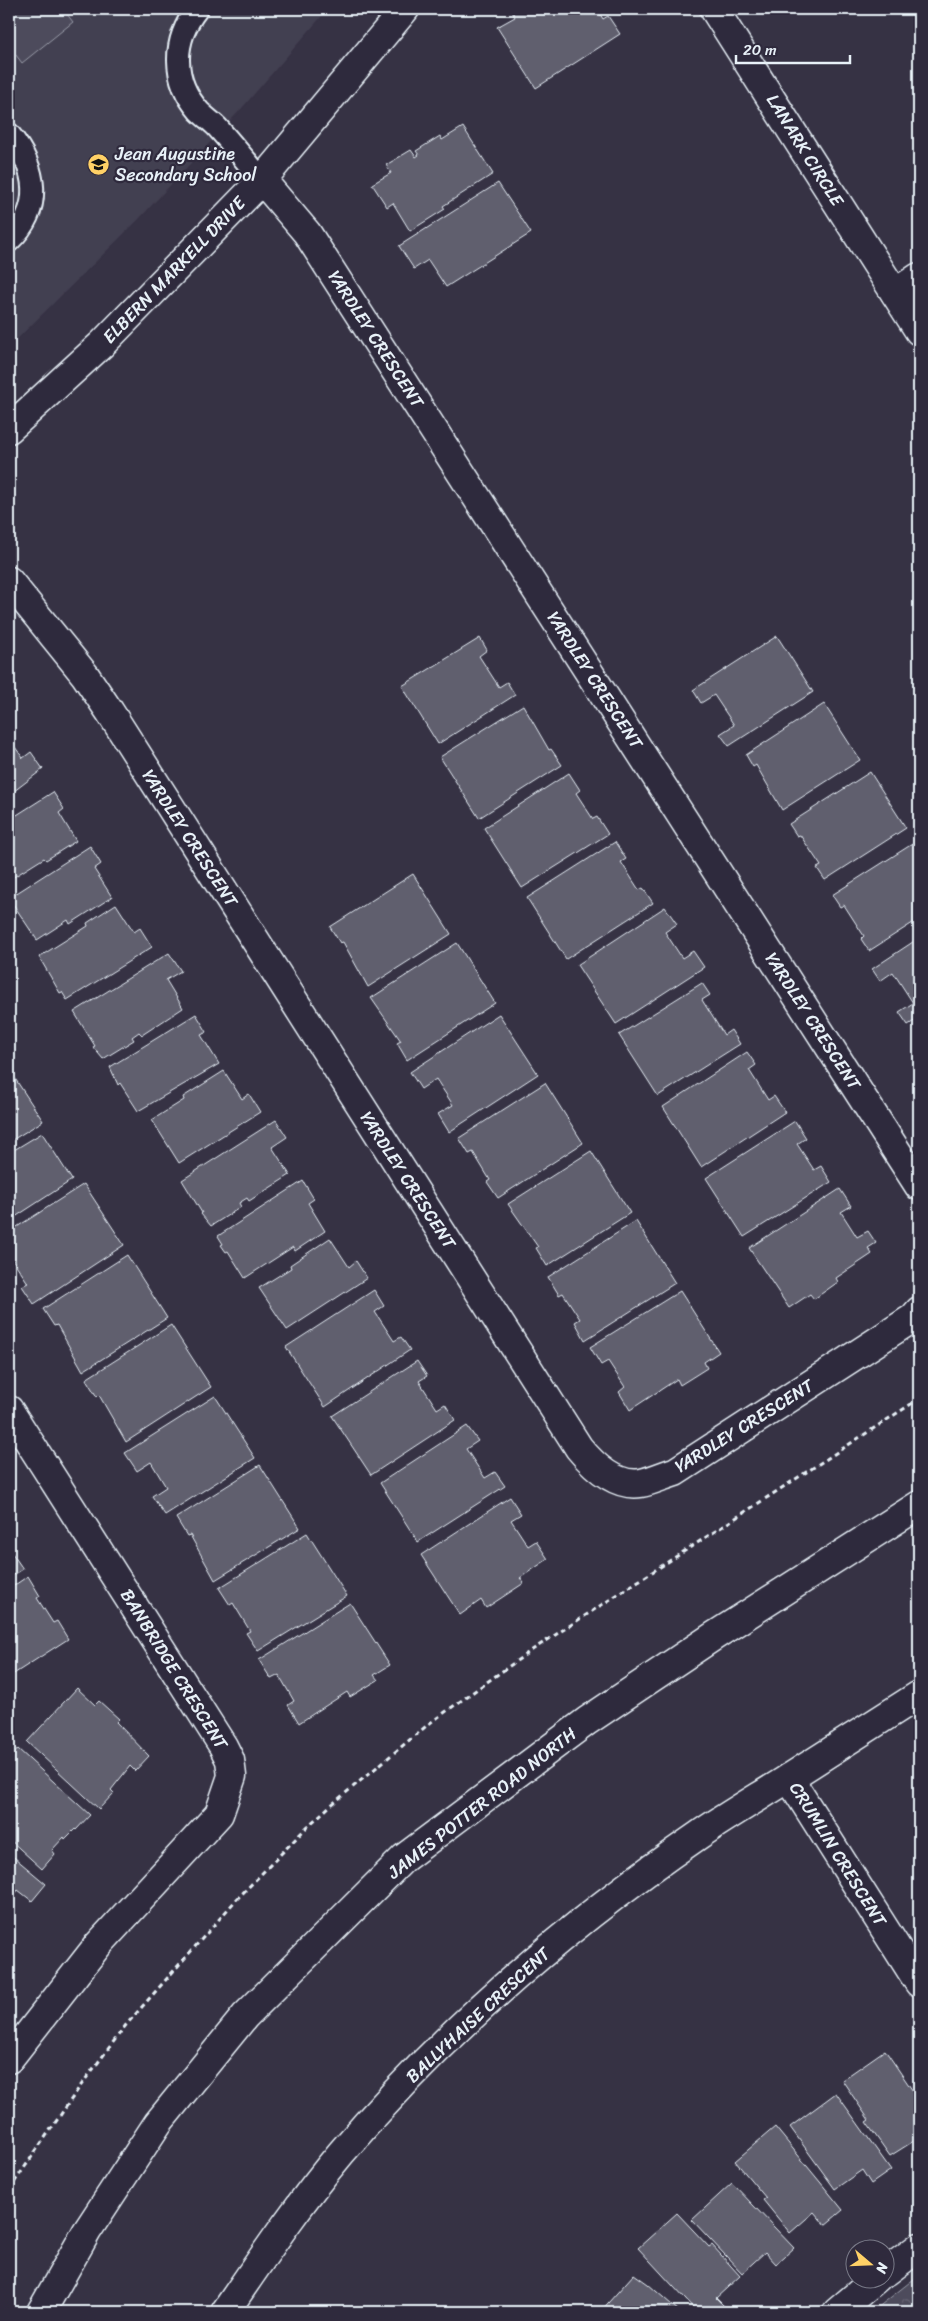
<svg xmlns="http://www.w3.org/2000/svg" width="928" height="2321" viewBox="0 0 928 2321" font-family="Sriracha,sans-serif">
  <style>
    .built { fill: #433f51 }
    .forest { fill: url(#forest-crowns); stroke: #9a9eaa }
    .garden { fill: #4d4b5c; stroke: #9a9eaa }
    .building { fill: #605e6e; stroke: #e8f1f8 }
    .lines { fill: none; stroke-linecap: round; stroke-linejoin: round }
    .lane-casing { stroke: #e8f1f8; stroke-width: 25 }
    .street-casing { stroke: #e8f1f8; stroke-width: 31 }
    .secondary-casing { stroke: #e8f1f8; stroke-width: 31 }
    .path { stroke: #e8f1f8; stroke-width: 3; stroke-dasharray: 5 4; stroke-linecap: butt }
    .lane { stroke: #2f2a3d; stroke-width: 21 }
    .street { stroke: #2f2a3d; stroke-width: 28 }
    .secondary { stroke: #2f2a3d; stroke-width: 28 }
    .labels { text-anchor: middle; stroke-width: 4.5; stroke-linejoin: round; paint-order: stroke }
    .street-label { font-size: 18px; fill: #e8f1f8; stroke: #2f2a3d }
    .poi-label { font-size: 18px; fill: #e8f1f8; stroke: #2f2a3d; text-anchor: start }
  </style>
  <defs>
    <pattern id="forest-crowns" width="20" height="18" patternUnits="userSpaceOnUse" patternTransform="scale(1.25)"><rect width="20" height="18" fill="#4d4b5c"/><path d="M2 6a3 3 0 1 1 6 0M12 15a3 3 0 1 1 6 0" fill="none" stroke="#676574"/></pattern>
  </defs>
  <rect width="100%" height="100%" fill="#363244"/>
  <filter id="ink" filterUnits="userSpaceOnUse"><feTurbulence type="fractalNoise" baseFrequency=".02" numOctaves="2"/><feDisplacementMap in="SourceGraphic" scale="10" xChannelSelector="R" yChannelSelector="G"/><feConvolveMatrix kernelMatrix="1 2 1 2 8 2 1 2 1" color-interpolation-filters="sRGB"/></filter>
  <g filter="url(#ink)">
    <!-- built -->
    <path class="built" d="M9,9H328L242,108L138,220L9,347Z"/>
    <!-- forest -->
    <path class="forest" d="M919,2275V2312H872Z"/>
    <!-- garden -->
    <path class="garden" d="M9,9H63L73,22L22,63L9,46Z"/>
    <!-- building -->
    <g class="building">
      <path d="M513,9H597L603,19L608,16L620,34L536,88L497,27L515,17L511,10Z"/>
      <path d="M463,127L493,174L443,206L445,209L410,231L393,203L387,207L372,184L391,173L386,165L411,150L416,157L419,155L416,151L440,136L442,140Z"/>
      <path d="M498,183L531,233L446,287L428,260L414,269L399,246Z"/>
      <path d="M777,636L813,692L729,746L720,734L734,725L714,695L701,703L693,690Z"/>
      <path d="M480,638L487,650L479,656L499,687L507,682L515,695L438,744L402,686Z"/>
      <path d="M824,704L860,760L782,810L756,765L753,767L746,755Z"/>
      <path d="M523,705L549,750L551,749L562,765L479,818L440,757Z"/>
      <path d="M9,739L23,758L31,752L43,769L9,795Z"/>
      <path d="M870,772L906,828L825,880L817,868L821,866L800,835L797,836L789,824Z"/>
      <path d="M569,773L580,790L576,793L593,819L597,817L608,834L522,888L484,828Z"/>
      <path d="M53,792L64,809L59,813L76,841L46,860L44,858L9,880V820Z"/>
      <path d="M917,841L919,845V919L869,951L861,939L864,936L844,905L840,907L832,895Z"/>
      <path d="M615,842L626,859L621,862L639,890L643,888L653,903L566,959L527,898Z"/>
      <path d="M90,846L101,864L94,869L112,897L70,924L68,920L37,940L9,898Z"/>
      <path d="M413,874L451,934L368,987L343,942L340,943L330,927Z"/>
      <path d="M116,904L134,932L140,928L152,947L67,1000L62,992L60,993L39,957L88,926L87,923Z"/>
      <path d="M665,907L677,924L665,932L682,958L693,951L704,967L616,1024L577,965Z"/>
      <path d="M919,938V1018L908,1025L899,1012L913,1003L893,972L880,981L872,969Z"/>
      <path d="M457,943L495,1003L407,1060L397,1043L401,1041L371,998Z"/>
      <path d="M169,953L181,971L166,980L183,1008L142,1035L139,1032L132,1037L134,1040L103,1059L93,1047L95,1046L74,1012Z"/>
      <path d="M702,983L710,995L702,1000L724,1035L731,1030L740,1044L658,1096L619,1035Z"/>
      <path d="M196,1014L207,1032L201,1035L219,1064L138,1111L120,1083L118,1085L110,1067Z"/>
      <path d="M499,1014L538,1074L449,1132L438,1114L453,1105L436,1079L421,1089L410,1072Z"/>
      <path d="M747,1052L756,1065L749,1070L768,1100L774,1096L785,1112L701,1167L663,1107Z"/>
      <path d="M224,1071L242,1099L249,1094L260,1112L179,1163L152,1120L184,1100L183,1097Z"/>
      <path d="M12,1074L43,1121L9,1142V1077Z"/>
      <path d="M545,1083L583,1143L498,1198L487,1182L490,1180L473,1152L469,1154L459,1138Z"/>
      <path d="M276,1120L287,1137L272,1147L290,1175L249,1201L247,1198L239,1203L241,1207L211,1226L201,1214L202,1213L182,1180Z"/>
      <path d="M795,1121L806,1138L797,1144L814,1170L821,1166L831,1182L744,1237L706,1178Z"/>
      <path d="M42,1133L72,1180L9,1221V1153Z"/>
      <path d="M591,1151L630,1213L547,1266L536,1248L538,1247L508,1204Z"/>
      <path d="M303,1181L314,1199L308,1203L325,1231L295,1251L293,1247L245,1278L228,1251L226,1252L221,1245L223,1244L218,1236Z"/>
      <path d="M84,1184L124,1245L34,1304L22,1286L28,1283L9,1254V1232Z"/>
      <path d="M840,1189L851,1206L841,1212L857,1237L868,1231L876,1243L868,1248L872,1254L836,1278L838,1282L814,1299L810,1294L789,1308L749,1248Z"/>
      <path d="M636,1221L675,1283L585,1340L575,1322L580,1319L563,1293L559,1295L548,1277Z"/>
      <path d="M330,1238L349,1267L356,1261L367,1278L287,1330L259,1288L291,1268L290,1265Z"/>
      <path d="M127,1255L167,1318L83,1371L57,1325L54,1326L43,1309Z"/>
      <path d="M374,1290L384,1306L375,1312L394,1341L401,1337L410,1350L325,1407L286,1347Z"/>
      <path d="M680,1291L719,1352L704,1362L707,1368L680,1385L677,1379L630,1410L619,1392L625,1387L608,1361L601,1365L590,1347Z"/>
      <path d="M171,1325L211,1387L126,1442L99,1395L97,1397L86,1379Z"/>
      <path d="M417,1361L427,1376L419,1381L437,1409L445,1404L455,1420L371,1475L332,1416Z"/>
      <path d="M215,1396L255,1458L165,1515L152,1496L166,1487L151,1462L137,1471L125,1453Z"/>
      <path d="M467,1426L478,1441L466,1449L485,1478L495,1472L505,1486L418,1542L380,1483Z"/>
      <path d="M260,1465L300,1528L215,1580L190,1535L187,1536L176,1518Z"/>
      <path d="M510,1497L521,1514L511,1520L528,1546L536,1541L548,1559L520,1578L524,1583L486,1608L481,1600L460,1615L421,1555Z"/>
      <path d="M307,1533L347,1596L258,1651L246,1633L250,1631L233,1603L230,1605L219,1588Z"/>
      <path d="M12,1553L23,1569L9,1578V1554Z"/>
      <path d="M28,1576L40,1596L37,1598L53,1623L57,1621L68,1639L9,1677V1589Z"/>
      <path d="M350,1603L390,1665L374,1675L378,1680L350,1697L347,1692L299,1723L288,1705L294,1701L279,1675L271,1679L259,1660Z"/>
      <path d="M77,1688L95,1705L99,1701L119,1719L116,1722L149,1756L135,1771L130,1766L111,1790L114,1793L99,1809L27,1742Z"/>
      <path d="M18,1749L90,1815L76,1830L75,1829L65,1839L64,1837L52,1850L55,1854L42,1869L9,1839V1760Z"/>
      <path d="M9,1853L46,1884L32,1901L18,1890L9,1902Z"/>
      <path d="M885,2050L919,2100V2143L917,2139L890,2156L866,2122L869,2120L842,2080Z"/>
      <path d="M836,2093L891,2170L871,2184L862,2170L835,2189L790,2127Z"/>
      <path d="M775,2127L843,2210L825,2225L814,2212L790,2233L763,2200L766,2198L735,2161Z"/>
      <path d="M732,2183L794,2248L776,2264L765,2252L742,2273L692,2220Z"/>
      <path d="M677,2213L709,2247L712,2245L740,2276L716,2298L728,2310L725,2312H697L638,2248Z"/>
      <path d="M634,2274L648,2284L680,2312H600Z"/>
    </g>
    <g class="lines">
      <defs>
        <g id="lane">
          <path d="M197,9C172,41 172,80 199,111C205,117 211,121 217,127C232,144 247,162 262,180"/>
          <path d="M9,134C37,168 44,208 9,241"/>
        </g>
        <g id="street">
          <path d="M714,9L919,331"/>
          <path d="M262,180L307,233L919,1186"/>
          <path d="M895,293L919,277"/>
          <path d="M9,581L85,675L110,712L579,1448C593,1465 616,1487 641,1483C652,1481 664,1475 675,1472L913,1318L919,1311"/>
          <path d="M9,1410L223,1746L230,1760L232,1776L219,1814L98,1945L9,2059"/>
          <path d="M919,1695L789,1778L919,1983"/>
          <path d="M886,2272L919,2247"/>
          <path d="M225,2312C262,2258 299,2203 341,2153C445,2031 566,1926 699,1835C728,1815 759,1797 789,1778"/>
          <path d="M837,2312L877,2278"/>
        </g>
        <g id="secondary">
          <path d="M9,429L102,344L262,180L405,9"/>
          <path d="M41,2312L87,2231L158,2123L245,2016L404,1858L587,1721L714,1636L919,1505"/>
        </g>
      </defs>
      <!-- lane casing -->
      <use href="#lane" class="lane-casing"/>
      <!-- street casing -->
      <use href="#street" class="street-casing"/>
      <!-- secondary casing -->
      <use href="#secondary" class="secondary-casing"/>
      <!-- path -->
      <path class="path" d="M9,2190L79,2088L126,2025L236,1900L308,1826L330,1806L430,1723L529,1652L919,1399"/>
      <!-- lane -->
      <use href="#lane" class="lane"/>
      <!-- street -->
      <use href="#street" class="street"/>
      <!-- secondary -->
      <use href="#secondary" class="secondary"/>
    </g>
  </g>
  <!-- icons -->
  <defs>
    <symbol id="school-disc" viewBox="-11 -11 22 22"><circle r="9.5" fill="#ffd166" stroke="#2f2a3d"/><path d="M0-5L7-2L0 1L-7-2ZM-4 1L0 2.5L4 1V4Q0 6-4 4Z" fill="#111"/></symbol>
  </defs>
  <g fill-rule="evenodd">
    <use href="#school-disc" x="86" y="152" width="25" height="25"/>
  </g>
  <g class="labels">
    <!-- street labels -->
    <g class="street-label">
      <text transform="translate(805 150) rotate(58)" y="6">LANARK CIRCLE</text>
      <text transform="translate(174 270) rotate(-46)" y="6">ELBERN MARKELL DRIVE</text>
      <text transform="translate(376 339) rotate(57)" y="6">YARDLEY CRESCENT</text>
      <text transform="translate(595 680) rotate(57)" y="6">YARDLEY CRESCENT</text>
      <text transform="translate(190 838) rotate(57)" y="6">YARDLEY CRESCENT</text>
      <text transform="translate(813 1021) rotate(57)" y="6">YARDLEY CRESCENT</text>
      <text transform="translate(408 1180) rotate(57)" y="6">YARDLEY CRESCENT</text>
      <text transform="translate(744 1426) rotate(-32)" y="6">YARDLEY CRESCENT</text>
      <text transform="translate(174 1669) rotate(58)" y="6">BANBRIDGE CRESCENT</text>
      <text transform="translate(482 1803) rotate(-38)" y="6">JAMES POTTER ROAD NORTH</text>
      <text transform="translate(838 1854) rotate(58)" y="6">CRUMLIN CRESCENT</text>
      <text transform="translate(478 2015) rotate(-43)" y="6">BALLYHAISE CRESCENT</text>
    </g>
    <!-- poi labels -->
    <g class="poi-label">
      <text x="115" y="160">Jean Augustine<tspan x="115" dy="21">Secondary School</tspan></text>
    </g>
  </g>
  <!-- margin -->
  <rect width="928" height="2321" fill="none" stroke="#2f2a3d" stroke-width="30"/>
  <rect x="15" y="15" width="898" height="2291" fill="none" stroke="#e8f1f8" stroke-width="2" filter="url(#ink)"/>
  <!-- north arrow -->
  <g transform="translate(870 2264) rotate(109)"><circle r="24" fill="#2f2a3d" stroke="#797a88"/>
  <path d="M0-4L9 19L0 12L-9 19Z" fill="#ffd166"/>
  <text y="-8" font-size="14" font-weight="bold" text-anchor="middle" fill="#e8f1f8">N</text>
  </g>
  <!-- scale -->
  <path d="M736 55v8h114v-8" fill="none" stroke="#e8f1f8" stroke-width="2.5"/>
  <text x="743" y="55" font-size="15" fill="#e8f1f8" stroke="#2f2a3d" stroke-width="4" paint-order="stroke">20 m</text>
</svg>
